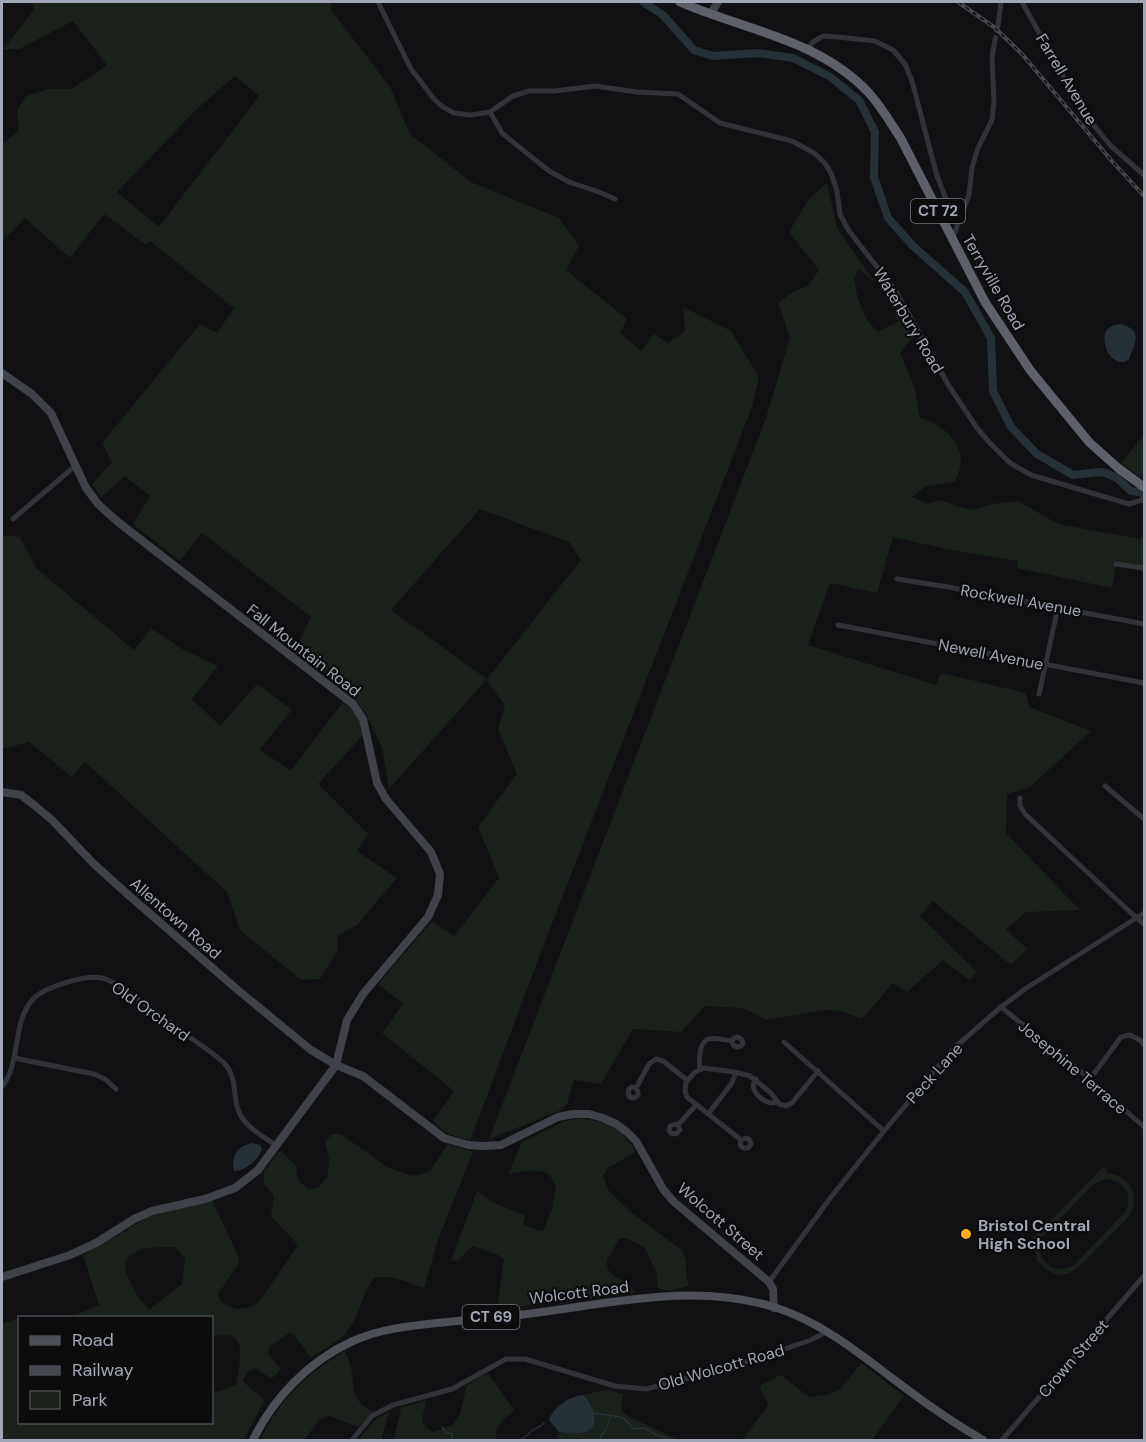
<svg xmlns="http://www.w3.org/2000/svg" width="1146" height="1442" viewBox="0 0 1146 1442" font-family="'DM Sans',sans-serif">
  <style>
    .green { fill: #19211a; fill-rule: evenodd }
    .water { fill: #263037 }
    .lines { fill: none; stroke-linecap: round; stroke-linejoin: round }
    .stream { stroke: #263037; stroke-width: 1.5 }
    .river { stroke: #263037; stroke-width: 8 }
    .street-tunnel { stroke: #2e2f33; stroke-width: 5; stroke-dasharray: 5 2.5; stroke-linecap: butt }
    .street { stroke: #313338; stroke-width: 5 }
    .secondary { stroke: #3f4248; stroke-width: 8 }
    .primary { stroke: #4d4f57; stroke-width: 8 }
    .highway { stroke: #5d6069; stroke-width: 9 }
    .rail-casing { stroke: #44474d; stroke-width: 4 }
    .rail { stroke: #0c0c0d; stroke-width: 1.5; stroke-dasharray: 4.5; stroke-linecap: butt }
    .poi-dot { fill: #ffaf1c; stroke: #0c0c0d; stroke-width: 2 }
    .labels { text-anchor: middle; stroke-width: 4.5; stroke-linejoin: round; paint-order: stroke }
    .shield { fill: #0c0c0d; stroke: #747883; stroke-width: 1.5 }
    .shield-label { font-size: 15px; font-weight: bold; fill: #a1a7b5 }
    .street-label { font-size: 16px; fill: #a1a7b5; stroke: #0c0c0d }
    .poi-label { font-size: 16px; font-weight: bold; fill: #a1a7b5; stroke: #0c0c0d; text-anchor: start }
  </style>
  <rect width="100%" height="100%" fill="#111113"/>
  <!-- green -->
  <g class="green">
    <path d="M31,2H331V10L390,87L410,134L471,182L559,218L579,246L566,270L627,319L620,333L641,351L654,334L668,343L685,331L683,307L731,331L759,377L752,407L538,960L470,1141L446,1133L433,1121L454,1091L382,1033L403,1004L378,984L432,921L454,936L499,878L478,827L517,774L498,729L505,705L486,680L389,789L382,748L366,713L345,689L295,650L311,617L202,533L180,561L133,524L150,496L125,476L101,498L92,484L112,462L102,443L200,324L217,333L234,308L150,241L146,245L104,214L70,258L25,218L2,242V145L19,130L17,110L26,96L48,89H72L107,65L73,21L19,49H3L35,9ZM235,76L259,96L159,227L117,192L198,108ZM480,509L569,542L581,560L487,679L391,610Z"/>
    <path d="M827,183L837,228L875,283L859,269L854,278L858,299L867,320L878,332L903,319L913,337L900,353L915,389L920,418C941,424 962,439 961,464C960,469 957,476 955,482L925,487L912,497L928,504L941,500L959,507L974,510L992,504L1018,501L1058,524L1139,539L1144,536V571L1116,566L1112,588L1017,568L1018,561L947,549L893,537L877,593L830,583L808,645L936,685L941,673L1026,693L1029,707L1091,731L1030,787L1007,794L1006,833L1080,910L1026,912L1006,929L1027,949L1011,965L933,901L920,916L977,972L969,980L943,960L907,992L893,983L862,1019L842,1011L827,1010L766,1020L743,1008L705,1006L681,1032L633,1029L601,1084L574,1080L567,1104L559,1111L489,1139L766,418L790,337L778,303L791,293L809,285L819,270L789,232L808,200Z"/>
    <path d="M1144,435V480L1121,463Z"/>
    <path d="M2,535L20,537L37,569L134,650L151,628L182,649L218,666L192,699L220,726L257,684L292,710L259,750L291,770L344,701L360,719L363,735L318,784L368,834L357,851L397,878L357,925L337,936L338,950L320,979L301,980L240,930L227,892L85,762L72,777L29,742L2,749Z"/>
    <path d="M577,1119C605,1120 622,1127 636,1152L608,1168L603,1176L609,1191L632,1213L682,1250L686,1260V1275L689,1286L668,1291L658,1288L656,1272L645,1248L626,1238H620L607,1260V1267L611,1274L629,1284L636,1293L497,1309L504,1260L498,1255L472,1246L459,1260L451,1261L477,1191L494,1203L525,1215L523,1225L543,1231L552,1209L556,1185L548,1173L532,1170L509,1174L521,1143L562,1122Z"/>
    <path d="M332,1134H341L387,1167L413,1176L430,1171L448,1144L473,1152L439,1237L424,1288C409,1283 391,1273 374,1278L366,1291L355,1319L344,1336L311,1358L293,1334L289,1333L269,1348L268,1354L279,1366L280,1370L274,1377L270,1378L255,1368L250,1370L243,1379C246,1388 259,1392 264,1401L244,1440H2V1324L19,1318L20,1422H212V1392L221,1391L236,1384C238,1372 246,1343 233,1337C227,1334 219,1336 213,1336L212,1337V1318L71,1317L99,1305L83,1255L150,1216L212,1200L237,1253L239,1263L218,1294L221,1302L236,1309L248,1308L259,1302L298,1245L271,1216L274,1196L264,1184V1171L280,1150L296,1166L298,1181L308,1189L318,1188L328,1176L329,1158L325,1142ZM175,1247L185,1259L182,1284L149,1310L137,1295L126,1273L125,1263L127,1258L142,1248Z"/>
    <path d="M1103,1167L1107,1171L1105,1173C1131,1174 1143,1198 1127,1219L1079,1267L1067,1274L1058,1275L1045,1269L1036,1259L1034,1246L1032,1247L1028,1243ZM1109,1179C1126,1183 1133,1197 1125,1212L1074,1265C1052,1277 1032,1258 1043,1236L1093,1185L1102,1180Z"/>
    <path d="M345,1351L351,1367L354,1391L360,1403L373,1412L358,1427L330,1416L319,1420L304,1440H260C281,1398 305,1375 345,1351Z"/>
    <path d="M861,1363L904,1396L872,1440H742L767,1407L768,1404L760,1389L761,1385L778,1376H782L809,1397L829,1394L840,1389Z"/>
    <path d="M488,1373L514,1410C505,1419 494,1426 496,1440H394L401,1408L426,1400L422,1420L426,1428L433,1432L453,1425L460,1414L467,1384Z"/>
    <path d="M605,1390L623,1394L621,1406L622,1411L631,1418L679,1440H556L559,1432C577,1434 598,1437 593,1412C592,1405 589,1399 583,1395Z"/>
    <path d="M389,1412L381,1440H357L375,1420Z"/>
  </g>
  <!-- water -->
  <g class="water">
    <path d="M1121,324C1145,331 1134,344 1129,359C1120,366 1114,360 1108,353C1102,337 1102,326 1121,324Z"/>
    <path d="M252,1143L260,1145L262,1149C258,1160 245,1171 234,1171C230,1157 237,1146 252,1143Z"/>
    <path d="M583,1395C592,1401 601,1425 588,1431C579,1435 567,1433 559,1432L549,1420C554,1406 569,1397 583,1395Z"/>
  </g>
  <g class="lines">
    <!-- stream -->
    <g class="stream">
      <path d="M592,1413L621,1417L625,1419L634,1429L645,1428L658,1436L664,1437L669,1440"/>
      <path d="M442,1427L446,1432L452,1434V1438L454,1440"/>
      <path d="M519,1440C525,1438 528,1434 533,1430C537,1427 540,1428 544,1423"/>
      <path d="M600,1440L601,1437L609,1423L610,1417"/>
    </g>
    <!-- river -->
    <path class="river" d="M643,2L663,15L694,50L713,56L758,53L793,58L829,76L859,100L875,132L874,177L888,218L913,246L965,292L991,338L993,391L1011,427L1037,454L1073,475L1100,472L1106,473L1117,478L1131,491L1144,493"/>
    <!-- street-tunnel -->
    <path class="street-tunnel" d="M995,40L998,26"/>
    <!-- street -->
    <g class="street">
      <path d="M378,2L411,69L434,99L443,107L454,113L471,115L490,112L513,96L529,91H555L595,86L637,92L678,94L720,123L792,141L814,153L824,162L831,173L837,191L840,214L849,231L895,290L949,386L977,428L989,442L1010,463L1031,475L1129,504L1142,500L1144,497"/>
      <path d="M1022,2L1083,112L1111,146L1144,175"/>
      <path d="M998,26L1001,2"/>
      <path d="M807,49L813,42L823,36L838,37L875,41L893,50L905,64L912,81L937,176L946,199L961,217"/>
      <path d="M490,112L502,133L549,171L569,182L599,192L615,199"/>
      <path d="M953,237L969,195L972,168L978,148L992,120L994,101L992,57L995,40"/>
      <path d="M13,519L75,466"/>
      <path d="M1116,564L1144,568"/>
      <path d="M897,579L948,587L1144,624"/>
      <path d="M838,625L1144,683"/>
      <path d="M1039,694L1058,607"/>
      <path d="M1105,786L1144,819"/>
      <path d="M1020,798V806L1025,814L1130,912L1144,924"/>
      <path d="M1001,1007L1090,1079L1144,1127"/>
      <path d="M784,1042L884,1131"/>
      <path d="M14,1058L94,1074L105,1079L116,1089"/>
      <path d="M700,1069C699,1063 699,1059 700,1053C703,1032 716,1039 732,1041L733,1045L737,1047L741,1046L743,1043L742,1040L738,1037L734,1038L732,1041"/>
      <path d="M756,1079L753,1085C754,1095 767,1106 777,1102"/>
      <path d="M1090,1079L1121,1037L1130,1035L1140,1040L1144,1045"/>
      <path d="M2,1087C22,1061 11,1022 34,998C46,987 86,974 102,978C112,980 122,988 130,994C150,1007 170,1022 189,1037C201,1045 215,1054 225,1064C238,1079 232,1096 239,1112C245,1127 263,1136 275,1145"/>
      <path d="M636,1088L638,1092V1095L634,1098L630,1097L628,1094L629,1089L632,1087L636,1088L649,1064L656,1059L663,1061L687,1080"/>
      <path d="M708,1114L732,1083L736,1072"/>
      <path d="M678,1125L680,1130L676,1134L671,1133L669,1130L670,1126L675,1124L678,1125L696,1105"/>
      <path d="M741,1140L746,1138L749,1139L751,1144C749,1149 744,1150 740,1145L741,1140L687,1097L685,1091L686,1082L695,1072L704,1068L734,1072L750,1076L771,1093L779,1104L786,1106L792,1103L818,1071"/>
      <path d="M769,1282L831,1197L884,1131L953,1049L1001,1007L1025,989L1144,913"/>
      <path d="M352,1440L372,1416L393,1405L452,1389L506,1359H525L615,1386L646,1389L728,1368L811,1340L826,1332"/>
      <path d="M1002,1440L1144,1276"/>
    </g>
    <!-- secondary -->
    <g class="secondary">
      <path d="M711,13L718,2"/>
      <path d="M2,373L32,394L51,413L86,488L99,505L118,522L353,704L363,719L377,783L386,799L431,852L440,874L438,895L428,917L363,994L347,1020L336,1065L258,1170L235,1188L205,1199L152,1211L134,1219L96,1243L70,1255L2,1277"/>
      <path d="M2,792L21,795L34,805L52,820L93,863L125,892L239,991L311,1050L336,1065L363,1076L444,1138L468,1145L483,1146L501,1145L558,1117L573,1114H589L603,1118L616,1124L627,1132L636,1141L663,1189L673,1201L769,1282L773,1289L774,1308"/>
    </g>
    <!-- primary -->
    <path class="primary" d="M253,1440C274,1397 309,1361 353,1341C380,1329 408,1326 437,1323C467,1320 497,1317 527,1314C609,1304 693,1282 774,1307C825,1323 866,1359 908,1390C932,1408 957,1425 983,1440"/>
    <!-- highway -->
    <path class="highway" d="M680,2C744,30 818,39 868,92C881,106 890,122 900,137L985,302L1030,370L1089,442L1118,468L1144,487"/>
    <defs>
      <path id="rail" d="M958,2L994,27L1022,54L1111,160L1144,196"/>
    </defs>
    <!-- rail casing -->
    <use href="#rail" class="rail-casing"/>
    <!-- rail -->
    <use href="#rail" class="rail"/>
  </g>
  <!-- markers -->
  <circle class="poi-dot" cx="966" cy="1234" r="6"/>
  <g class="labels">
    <!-- shield labels -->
    <g class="shield">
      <rect x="911" y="199" width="54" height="24" rx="4.5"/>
      <rect x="462.5" y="1305" width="57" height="24" rx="4.5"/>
    </g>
    <g class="shield-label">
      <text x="938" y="216">CT 72</text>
      <text x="491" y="1322">CT 69</text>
    </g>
    <!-- street labels -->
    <g class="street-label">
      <text transform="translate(1067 79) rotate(59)" y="6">Farrell Avenue</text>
      <text transform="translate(994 282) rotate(60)" y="6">Terryville Road</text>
      <text transform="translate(909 320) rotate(59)" y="6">Waterbury Road</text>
      <text transform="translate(1021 600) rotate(10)" y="6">Rockwell Avenue</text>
      <text transform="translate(304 650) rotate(38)" y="6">Fall Mountain Road</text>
      <text transform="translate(991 654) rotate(11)" y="6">Newell Avenue</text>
      <text transform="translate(176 918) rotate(41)" y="6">Allentown Road</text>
      <text transform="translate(151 1011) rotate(35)" y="6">Old Orchard</text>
      <text transform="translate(1073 1067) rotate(40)" y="6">Josephine Terrace</text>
      <text transform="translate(934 1073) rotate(-48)" y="6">Peck Lane</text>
      <text transform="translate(721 1221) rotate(41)" y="6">Wolcott Street</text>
      <text transform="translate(579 1292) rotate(-7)" y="6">Wolcott Road</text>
      <text transform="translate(1073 1358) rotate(-49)" y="6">Crown Street</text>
      <text transform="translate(721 1367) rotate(-16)" y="6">Old Wolcott Road</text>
    </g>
    <!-- poi labels -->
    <g class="poi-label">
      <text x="978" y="1231">Bristol Central<tspan x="978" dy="18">High School</tspan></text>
    </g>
  </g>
  <!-- border -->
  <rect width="1146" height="1442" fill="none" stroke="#a1a7b5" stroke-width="6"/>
  <!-- legend -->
  <rect x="18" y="1316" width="195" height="108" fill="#0c0c0d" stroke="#484a50" stroke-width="1.5"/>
  <rect x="30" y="1336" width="30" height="9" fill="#4d4f57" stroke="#484a50" stroke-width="1.5"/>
  <text x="72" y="1346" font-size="18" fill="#a1a7b5">Road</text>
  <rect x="30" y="1366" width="30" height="9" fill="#44474d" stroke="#484a50" stroke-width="1.5"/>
  <text x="72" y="1376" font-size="18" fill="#a1a7b5">Railway</text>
  <rect x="30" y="1391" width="30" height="18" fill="#19211a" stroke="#484a50" stroke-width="1.5"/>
  <text x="72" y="1406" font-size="18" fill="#a1a7b5">Park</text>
</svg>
